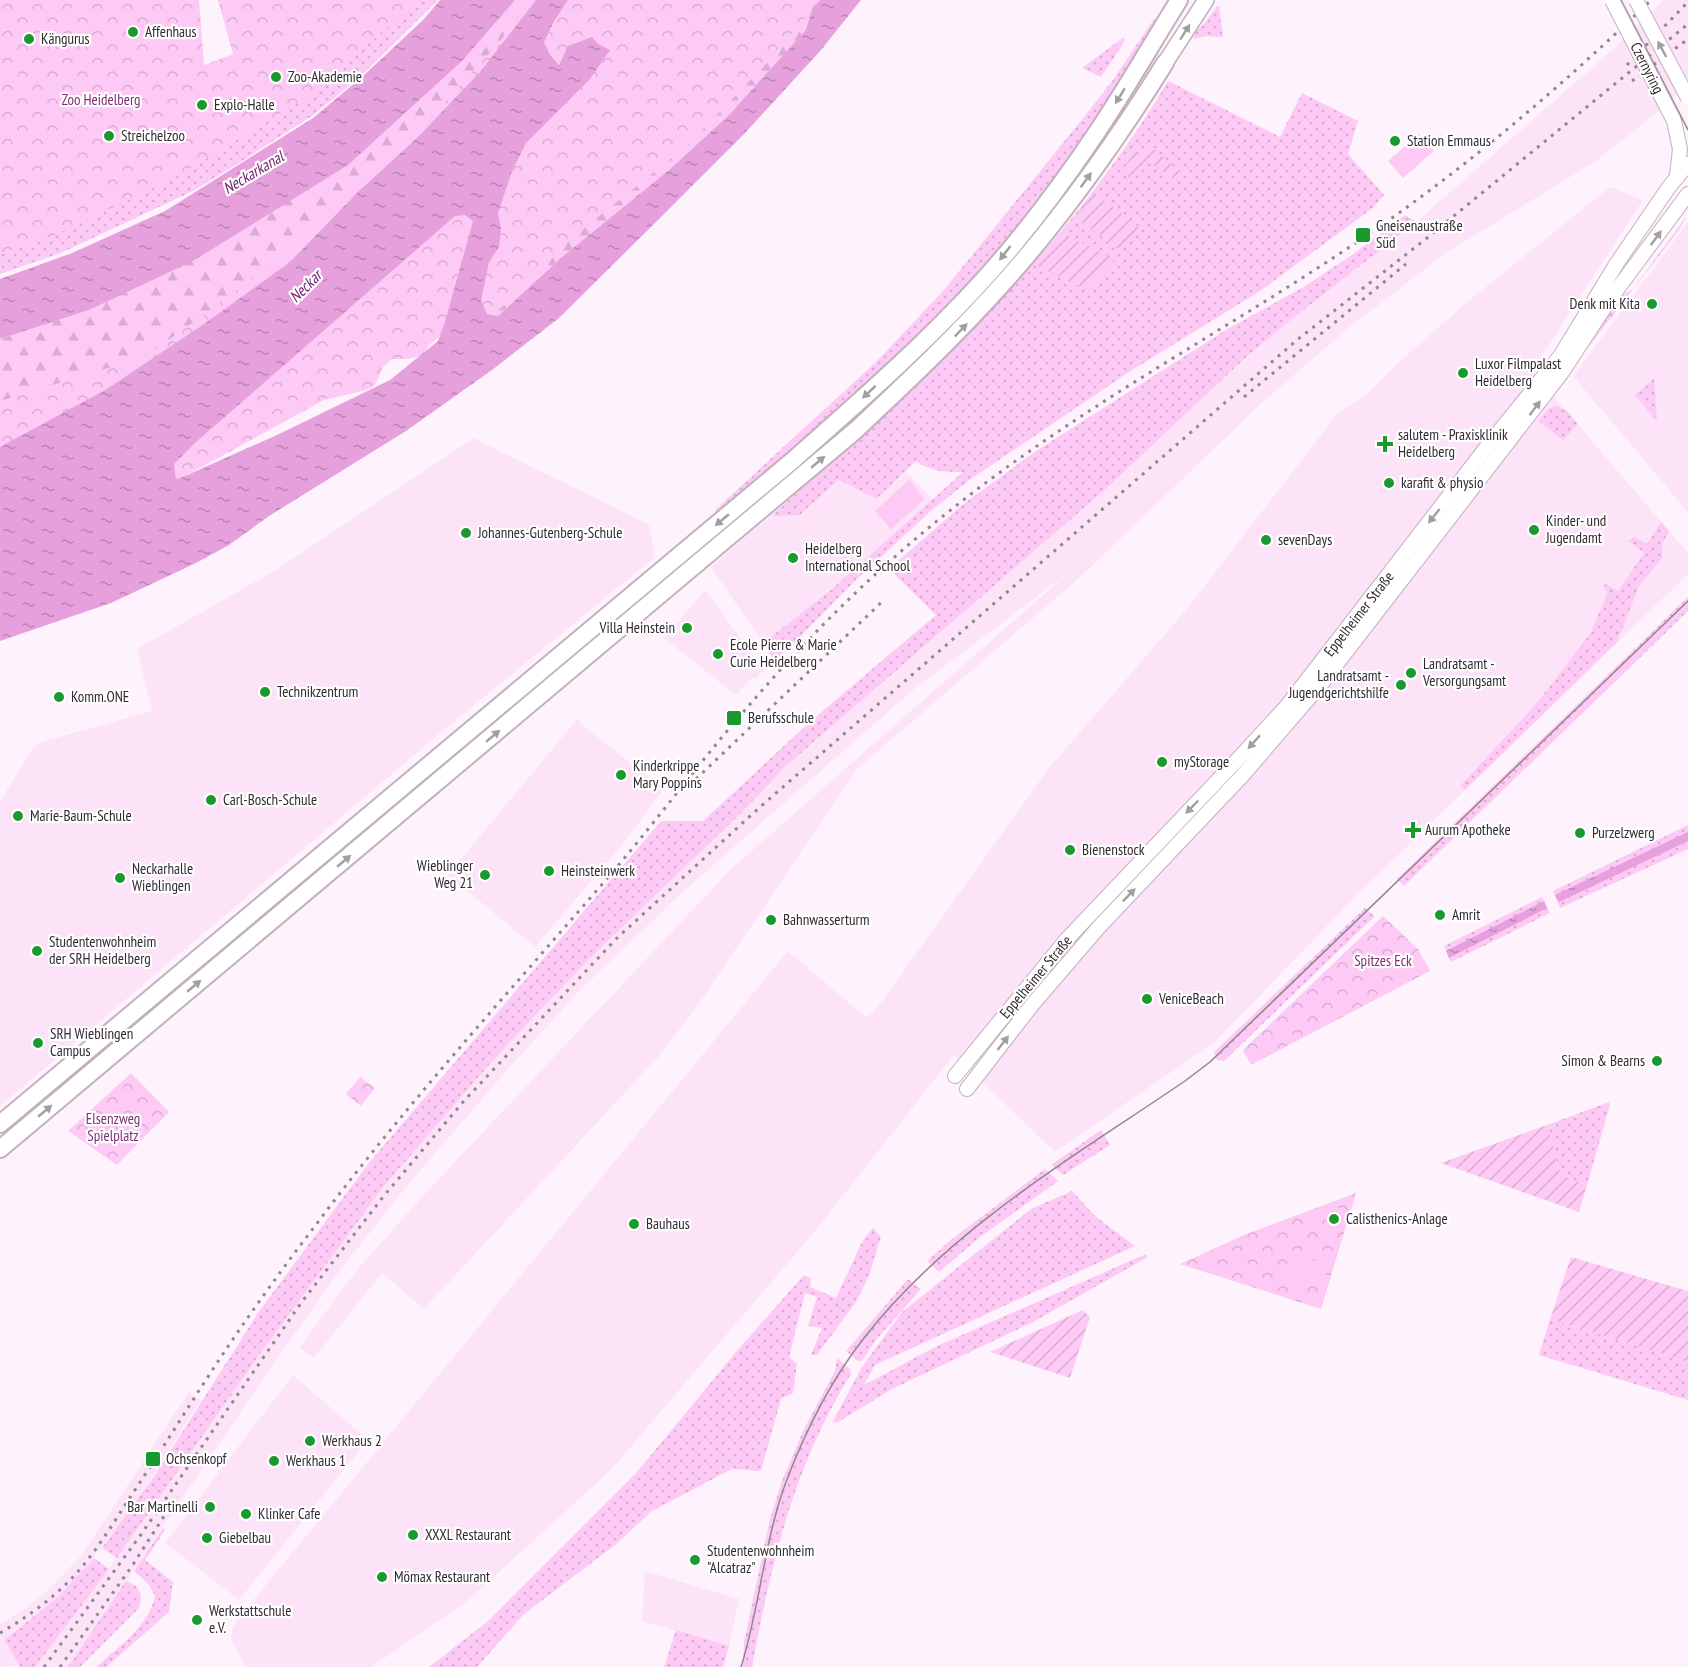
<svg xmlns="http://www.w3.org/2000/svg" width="1688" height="1667" viewBox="0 0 1688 1667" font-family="'PT Sans Narrow',sans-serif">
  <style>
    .built { fill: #fce3f8 }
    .grass { fill: url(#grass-dots) }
    .forest { fill: url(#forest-firs) }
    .park { fill: url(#park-crowns) }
    .garden { fill: url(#garden-furrows) }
    .pitch { fill: #fdc9f5 }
    .water { fill: url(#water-ripples); fill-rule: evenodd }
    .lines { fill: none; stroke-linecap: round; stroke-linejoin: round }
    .secondary-casing { stroke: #c2b0bf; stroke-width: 16 }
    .primary-casing { stroke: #c2b0bf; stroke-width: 18 }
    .trunk-casing { stroke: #c2b0bf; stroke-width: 20 }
    .secondary { stroke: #fff; stroke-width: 14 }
    .primary { stroke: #fff; stroke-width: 15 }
    .trunk { stroke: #fff; stroke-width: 16 }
    .tram { stroke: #90878e; stroke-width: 1.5 }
    .rail { stroke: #90878e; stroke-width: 3; stroke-dasharray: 3 6; stroke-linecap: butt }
    .secondary-bridge-casing { stroke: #c2b0bf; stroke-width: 16; stroke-linecap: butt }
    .secondary-bridge { stroke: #fff; stroke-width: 14 }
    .oneway { fill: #a29fa2 }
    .poi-dot { fill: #1a9a2e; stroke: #fff; stroke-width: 2 }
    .labels { text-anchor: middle; stroke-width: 4.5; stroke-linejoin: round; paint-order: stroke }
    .poi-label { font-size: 15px; fill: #312a30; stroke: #fff; text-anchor: start }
    .street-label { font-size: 15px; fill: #312a30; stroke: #fff }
    .park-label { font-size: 15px; fill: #7d2e75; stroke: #fff }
    .water-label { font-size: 16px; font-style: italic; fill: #6d1e67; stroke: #fff }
  </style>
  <defs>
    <pattern id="grass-dots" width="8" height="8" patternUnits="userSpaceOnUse" patternTransform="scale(1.5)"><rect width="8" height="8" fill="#fdc9f5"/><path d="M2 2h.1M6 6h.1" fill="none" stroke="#d9add2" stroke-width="1.8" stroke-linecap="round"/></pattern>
    <pattern id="forest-firs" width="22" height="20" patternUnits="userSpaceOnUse" patternTransform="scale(1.5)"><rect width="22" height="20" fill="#fdc9f5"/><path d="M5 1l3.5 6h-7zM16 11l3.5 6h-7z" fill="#d9add2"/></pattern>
    <pattern id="park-crowns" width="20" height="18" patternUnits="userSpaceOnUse" patternTransform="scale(1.5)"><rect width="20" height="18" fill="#fdc9f5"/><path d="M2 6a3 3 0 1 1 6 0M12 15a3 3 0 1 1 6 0" fill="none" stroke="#d9add2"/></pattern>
    <pattern id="garden-furrows" width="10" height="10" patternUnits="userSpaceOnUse" patternTransform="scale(1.5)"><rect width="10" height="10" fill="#fdc9f5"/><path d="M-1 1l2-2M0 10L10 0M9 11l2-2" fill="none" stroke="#d9add2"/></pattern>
    <pattern id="water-ripples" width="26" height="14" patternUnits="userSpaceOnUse" patternTransform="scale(1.5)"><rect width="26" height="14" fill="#e6a1dd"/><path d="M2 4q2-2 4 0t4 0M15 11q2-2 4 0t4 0" fill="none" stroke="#bb83b4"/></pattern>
  </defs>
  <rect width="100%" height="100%" fill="#fef3fc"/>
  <!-- built -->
  <g class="built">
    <path d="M1663,0H1688V84L1655,114L1596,161L1446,253L1352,325L1263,402L1077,580L857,769L696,1008L658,1057L424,1309L382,1273L314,1358L299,1348L357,1270L422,1197L730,870L1068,573L914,689L685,890L582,988L507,1070L406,1187L338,1273L274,1363L68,1667H35L117,1558L257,1358L384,1186L495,1058L592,956L737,817L787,765L1108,487L1244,359L1287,323L1416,222L1618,45Z"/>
    <path d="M1610,187L1643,200L1532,371L1688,553V574L1357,895L1215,1042L1055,1152L954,1055L816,1230L610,1471L464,1604L371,1667H246L231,1641L232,1629L237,1620L788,951L867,1018L883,1000L1049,768L1186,610L1338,413L1369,392L1400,361L1471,299Z"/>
    <path d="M1688,222V512L1573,376Z"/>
    <path d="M474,438L649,525L655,557L445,729L0,1106V801L33,748L41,742L152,711L137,649L276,570Z"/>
    <path d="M906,472L933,499L831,590L763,643L711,567L750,532L771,516L800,514L837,480L877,499Z"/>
    <path d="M705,590L764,670L755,679L752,678L736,695L664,638Z"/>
    <path d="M577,719L583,726L664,789L623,844L535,947L448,875Z"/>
    <path d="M293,1375L368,1440L239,1600L165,1543Z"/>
    <path d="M189,1392L201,1400L133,1507L80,1575L57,1598L14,1631L20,1665L0,1667V1624L22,1611L45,1593L81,1556Z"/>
    <path d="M645,1571L739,1599L729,1646L642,1621Z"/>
  </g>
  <!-- grass -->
  <g class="grass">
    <path d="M415,0H438L361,76L312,116L239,163L193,191L61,253L0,274V254L405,11Z"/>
    <path d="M1217,6H1219L1223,37L1206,36L1194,39V33L1204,24Z"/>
    <path d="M1154,19L1159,21L1128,72L1042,196L956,299L883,369L718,514L715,510L875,363L944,290L1076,127L1113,80Z"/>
    <path d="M1124,37L1125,39L1123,44L1101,77L1082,68Z"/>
    <path d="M1168,81L1280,137L1302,93L1358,121L1348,154L1384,195L1373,208L1260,291L1129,372L971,479L933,509L856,580L775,662L763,643L831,590L963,472C945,472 931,472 916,461L877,499L838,480L800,515L771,516C919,385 1066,253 1168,81Z"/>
    <path d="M1688,214L1679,230L1587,349L1618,298L1633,289Z"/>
    <path d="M1405,215L1416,222L1287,323L1244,359L1108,487L787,765L737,817L592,956L495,1058L384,1186L257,1358L117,1558L102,1548L155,1475L258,1313L368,1164L661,821H703L812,720L936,615L889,569L962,505L1036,451L1229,328L1302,288L1352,255Z"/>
    <path d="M1654,378L1657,419L1656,420L1635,395Z"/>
    <path d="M1557,406L1567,411L1578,424L1563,440L1538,421L1549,408Z"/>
    <path d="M1661,522L1669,531L1662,544V558L1639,586L1617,642L1465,790L1460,786L1538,702L1590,634L1608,592L1603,586L1606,584L1618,591L1644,553L1629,541L1634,537L1647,544Z"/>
    <path d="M1688,597V611L1404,886L1397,879Z"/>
    <path d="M1688,825V849L1560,908L1553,891Z"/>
    <path d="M1542,897L1550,913L1451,962L1444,946Z"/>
    <path d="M1365,908L1375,916L1224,1061L1217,1060L1214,1052Z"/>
    <path d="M1609,1102L1610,1105L1587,1185L1561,1175L1547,1125Z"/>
    <path d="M1101,1130L1110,1145L1063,1175L1051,1165Z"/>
    <path d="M1045,1169L1058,1181L979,1238L939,1272L927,1261L952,1239Z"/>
    <path d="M1072,1191L1095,1216L1135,1246L875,1365L864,1385L937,1346L1146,1254L1148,1257L1033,1322L892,1389L838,1422L832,1423L862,1367L902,1312L1031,1209Z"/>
    <path d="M873,1228L881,1237L869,1276L856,1302L817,1355H811L822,1328L808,1326L817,1297L805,1293L789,1357L797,1364L793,1393L781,1399L761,1471L732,1469L652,1511L615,1545L524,1614L477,1667H429L487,1622L637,1472L736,1352L804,1275L811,1279L810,1287L836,1298L863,1240Z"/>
    <path d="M908,1279L921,1289L875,1341L862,1361H858L846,1351Z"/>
    <path d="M1550,1319L1688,1362V1400L1539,1355Z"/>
    <path d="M837,1358L850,1369L851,1374C793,1468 772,1560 752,1667H743L744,1642L770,1519L782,1481L803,1431L835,1371Z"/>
    <path d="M163,1528L165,1530L145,1560L173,1582L169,1612L106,1667H96C118,1647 149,1626 155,1596L149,1585L134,1571Z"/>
    <path d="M94,1558L109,1569L35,1667H18L20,1665L4,1640L57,1598Z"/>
    <path d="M126,1581C140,1586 143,1594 139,1608L80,1667H68Z"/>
    <path d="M676,1630L729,1646L723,1667H664Z"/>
  </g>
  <!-- forest -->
  <g class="forest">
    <path d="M515,0H536L481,71L359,191L207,322L0,447V339L89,310Z"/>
    <path d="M812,9L807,30L729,115L669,170L562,257L498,316L487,314Z"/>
  </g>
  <!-- park -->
  <g class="park">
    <path d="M0,0H199L204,65L233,54L218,0H415L405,11L314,93L178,176L55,235L0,254Z"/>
    <path d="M533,0H820L768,62L687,146L557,250L533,290L524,301L506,304L488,318L476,307L430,344L422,356L406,359H392L383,367L375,385L367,390L324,400L176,481L0,546V401L144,357L219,304L337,208L411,139L495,47Z"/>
    <path d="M1383,916L1418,949L1430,971L1251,1065L1243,1050Z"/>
    <path d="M131,1073L169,1112L117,1165L68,1131Z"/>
    <path d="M360,1077L375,1088L361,1106L346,1094Z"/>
    <path d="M1356,1193L1321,1309L1180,1264L1244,1235Z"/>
  </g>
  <!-- garden -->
  <g class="garden">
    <path d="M1149,145L1183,174L1177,181L1147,161L1133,180L1121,171L1135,153L1140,156Z"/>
    <path d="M1094,193L1139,227L1121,251L1075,217Z"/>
    <path d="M1061,232L1115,259L1088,291L1034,264Z"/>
    <path d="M1547,1125L1561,1175L1587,1185L1579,1212L1441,1163Z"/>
    <path d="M1571,1257L1688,1291V1362L1550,1319Z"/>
    <path d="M1083,1310L1090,1317L1070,1378L990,1352Z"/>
  </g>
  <!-- pitch -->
  <g class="pitch">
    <path d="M1419,134L1434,151L1403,178L1388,161Z"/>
    <path d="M909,480L925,499L891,529L875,511Z"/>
    <path d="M1329,1205L1347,1211L1346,1216L1348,1217L1347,1221H1344L1340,1233L1330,1230L1332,1222L1311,1217L1314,1208L1326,1211Z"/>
    <path d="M1290,1253L1328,1265L1321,1289L1283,1277Z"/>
  </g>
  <!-- water -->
  <g class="water">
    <path d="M440,0H515L462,61L348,165L193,261L89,310L0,339V279L72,253L165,211L313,118L362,77L423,20Z"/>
    <path d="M536,0H568L553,23L544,42L550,55L559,65L568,46L592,37L598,44L610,50L590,79L526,143L512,171L498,213L501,229L499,247L489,262L481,301L487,314L498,316L562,257L669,170L729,115L806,30L812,9L820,0H861L821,50L745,133L656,222L559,318L492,370L406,431L269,516L229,545L196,563L111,603L0,641V447L107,389L207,322L290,262L359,191L417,138L481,71ZM465,215L473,221L445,322L438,341L390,380L277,435L176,480L174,464L196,442L455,216Z"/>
    <path d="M1688,832V841L1559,902L1555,895Z"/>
    <path d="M1544,901L1547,908L1449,958L1446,951Z"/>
  </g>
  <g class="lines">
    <defs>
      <g id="secondary">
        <path d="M1674,121L1680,149L1677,175"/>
        <path d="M955,1076L1067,939L1239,758L1286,707L1317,667L1489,444L1561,355L1617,263L1669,187L1688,164"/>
        <path d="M967,1089L1032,1005L1099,927L1243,775L1322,683L1563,371L1610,299L1688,194"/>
      </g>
      <path id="primary" d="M1165,63L1206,0"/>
      <g id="trunk">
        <path d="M0,1124L792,461C861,400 932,338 993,269C1030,227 1064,181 1095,135C1125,91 1151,45 1179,0"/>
        <path d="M0,1149L856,430C907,382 958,334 1005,281C1065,214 1117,140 1165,63"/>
      </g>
    </defs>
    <!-- secondary casing -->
    <use href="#secondary" class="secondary-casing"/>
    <!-- primary casing -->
    <use href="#primary" class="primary-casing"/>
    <!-- trunk casing -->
    <use href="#trunk" class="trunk-casing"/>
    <!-- secondary -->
    <use href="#secondary" class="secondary"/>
    <!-- primary -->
    <use href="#primary" class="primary"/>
    <!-- trunk -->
    <use href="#trunk" class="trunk"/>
    <!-- tram -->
    <g class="tram">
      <path d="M1621,0L1688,130"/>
      <path d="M741,1667C760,1607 764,1541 786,1482C805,1432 831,1380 864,1338C949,1229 1072,1158 1185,1081L1210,1062L1688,601"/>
    </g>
    <!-- rail -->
    <g class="rail">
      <path d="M1627,65L1688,2"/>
      <path d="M1632,81L1688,39"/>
      <path d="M1244,397L1406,264"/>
      <path d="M696,779L885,599"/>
      <path d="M0,1633C24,1619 47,1603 66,1584C92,1559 110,1528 129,1499C151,1466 172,1433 193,1400C231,1340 272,1282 315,1226C407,1103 511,990 611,874C657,820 699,763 745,710C809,635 879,566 957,505C1083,405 1227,330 1360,240C1465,169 1561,87 1651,0"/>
      <path d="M44,1667L140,1536L301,1303L383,1197L463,1102L616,939L760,807L1297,340L1427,238L1688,24"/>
      <path d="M60,1667L132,1566L177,1496"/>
    </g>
    <defs>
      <g id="secondary-bridge">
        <path d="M1612,0L1673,119"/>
        <path d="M1636,0L1688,98"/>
      </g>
    </defs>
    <!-- secondary-bridge casing -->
    <use href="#secondary-bridge" class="secondary-bridge-casing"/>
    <!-- secondary-bridge -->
    <use href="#secondary-bridge" class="secondary-bridge"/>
  </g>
  <!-- one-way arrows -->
  <defs><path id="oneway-solid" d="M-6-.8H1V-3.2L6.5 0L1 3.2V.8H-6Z" transform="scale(1.5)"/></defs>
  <g class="oneway">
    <use href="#oneway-solid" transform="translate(1185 32) rotate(-57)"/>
    <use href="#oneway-solid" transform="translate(1662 49) rotate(-118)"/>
    <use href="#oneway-solid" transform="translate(1120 96) rotate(122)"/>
    <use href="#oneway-solid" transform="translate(1086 180) rotate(-54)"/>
    <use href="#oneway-solid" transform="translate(1656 238) rotate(-54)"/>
    <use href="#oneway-solid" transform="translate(1005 253) rotate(128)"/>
    <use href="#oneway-solid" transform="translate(961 330) rotate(-46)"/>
    <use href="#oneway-solid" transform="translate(869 392) rotate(137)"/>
    <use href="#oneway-solid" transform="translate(1535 408) rotate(-53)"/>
    <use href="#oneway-solid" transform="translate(818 462) rotate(-40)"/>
    <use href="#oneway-solid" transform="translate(1434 516) rotate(128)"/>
    <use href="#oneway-solid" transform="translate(722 520) rotate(140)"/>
    <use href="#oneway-solid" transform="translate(493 736) rotate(-40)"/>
    <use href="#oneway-solid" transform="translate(1254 742) rotate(132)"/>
    <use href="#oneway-solid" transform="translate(1192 807) rotate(134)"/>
    <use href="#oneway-solid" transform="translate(344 861) rotate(-40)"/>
    <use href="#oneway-solid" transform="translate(1129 895) rotate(-46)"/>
    <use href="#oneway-solid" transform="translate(194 986) rotate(-40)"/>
    <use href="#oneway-solid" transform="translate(1003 1043) rotate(-52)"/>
    <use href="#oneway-solid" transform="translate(45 1111) rotate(-40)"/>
  </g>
  <!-- markers -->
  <g class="poi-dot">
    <circle cx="133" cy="32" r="6"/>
    <circle cx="29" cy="39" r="6"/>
    <circle cx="276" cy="77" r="6"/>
    <circle cx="202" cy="105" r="6"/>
    <circle cx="109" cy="136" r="6"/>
    <circle cx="1395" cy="141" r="6"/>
    <rect x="1355" y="227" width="16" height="16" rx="3"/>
    <circle cx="1652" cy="304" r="6"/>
    <circle cx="1463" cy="373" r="6"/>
    <path d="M1382 435h6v6h6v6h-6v6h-6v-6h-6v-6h6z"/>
    <circle cx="1389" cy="483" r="6"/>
    <circle cx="1534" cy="530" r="6"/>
    <circle cx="466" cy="533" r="6"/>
    <circle cx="1266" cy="540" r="6"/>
    <circle cx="793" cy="558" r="6"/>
    <circle cx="687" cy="628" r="6"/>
    <circle cx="718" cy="654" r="6"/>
    <circle cx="1411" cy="673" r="6"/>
    <circle cx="1401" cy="685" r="6"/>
    <circle cx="265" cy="692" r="6"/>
    <circle cx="59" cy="697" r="6"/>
    <rect x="726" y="710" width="16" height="16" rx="3"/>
    <circle cx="1162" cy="762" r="6"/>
    <circle cx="621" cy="775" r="6"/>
    <circle cx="211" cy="800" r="6"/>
    <circle cx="18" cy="816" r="6"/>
    <path d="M1410 821h6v6h6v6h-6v6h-6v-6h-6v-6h6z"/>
    <circle cx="1580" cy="833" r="6"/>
    <circle cx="1070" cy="850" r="6"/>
    <circle cx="549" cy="871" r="6"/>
    <circle cx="485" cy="875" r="6"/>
    <circle cx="120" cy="878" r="6"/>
    <circle cx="1440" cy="915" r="6"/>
    <circle cx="771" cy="920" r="6"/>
    <circle cx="37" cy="951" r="6"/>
    <circle cx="1147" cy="999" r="6"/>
    <circle cx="38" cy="1043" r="6"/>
    <circle cx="1657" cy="1061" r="6"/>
    <circle cx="1334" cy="1219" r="6"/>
    <circle cx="634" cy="1224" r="6"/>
    <circle cx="310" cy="1441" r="6"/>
    <rect x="145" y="1451" width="16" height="16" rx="3"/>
    <circle cx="274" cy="1461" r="6"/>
    <circle cx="210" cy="1507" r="6"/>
    <circle cx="246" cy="1514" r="6"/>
    <circle cx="413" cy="1535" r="6"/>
    <circle cx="207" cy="1538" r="6"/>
    <circle cx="695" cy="1560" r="6"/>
    <circle cx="382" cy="1577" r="6"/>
    <circle cx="197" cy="1620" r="6"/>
  </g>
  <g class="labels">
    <!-- poi labels -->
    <g class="poi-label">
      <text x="145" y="37">Affenhaus</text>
      <text x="41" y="44">Kängurus</text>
      <text x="288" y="82">Zoo-Akademie</text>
      <text x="214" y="110">Explo-Halle</text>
      <text x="121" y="141">Streichelzoo</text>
      <text x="1407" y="146">Station Emmaus</text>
      <text x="1376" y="231">Gneisenaustraße<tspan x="1376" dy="17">Süd</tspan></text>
      <text x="1640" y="309" text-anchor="end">Denk mit Kita</text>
      <text x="1475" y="369">Luxor Filmpalast<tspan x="1475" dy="17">Heidelberg</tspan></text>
      <text x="1398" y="440">salutem - Praxisklinik<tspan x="1398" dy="17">Heidelberg</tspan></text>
      <text x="1401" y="488">karafit &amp; physio</text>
      <text x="1546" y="526">Kinder- und<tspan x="1546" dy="17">Jugendamt</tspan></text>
      <text x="478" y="538">Johannes-Gutenberg-Schule</text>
      <text x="1278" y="545">sevenDays</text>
      <text x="805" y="554">Heidelberg<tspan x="805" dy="17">International School</tspan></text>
      <text x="675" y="633" text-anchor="end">Villa Heinstein</text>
      <text x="730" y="650">Ecole Pierre &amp; Marie<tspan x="730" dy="17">Curie Heidelberg</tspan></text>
      <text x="1423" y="669">Landratsamt -<tspan x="1423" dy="17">Versorgungsamt</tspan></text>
      <text x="1389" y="681" text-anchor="end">Landratsamt -<tspan x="1389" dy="17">Jugendgerichtshilfe</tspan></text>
      <text x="277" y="697">Technikzentrum</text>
      <text x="71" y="702">Komm.ONE</text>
      <text x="748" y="723">Berufsschule</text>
      <text x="1174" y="767">myStorage</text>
      <text x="633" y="771">Kinderkrippe<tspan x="633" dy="17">Mary Poppins</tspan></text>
      <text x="223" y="805">Carl-Bosch-Schule</text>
      <text x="30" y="821">Marie-Baum-Schule</text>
      <text x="1425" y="835">Aurum Apotheke</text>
      <text x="1592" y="838">Purzelzwerg</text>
      <text x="1082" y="855">Bienenstock</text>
      <text x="473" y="871" text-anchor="end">Wieblinger<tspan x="473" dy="17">Weg 21</tspan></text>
      <text x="132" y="874">Neckarhalle<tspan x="132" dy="17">Wieblingen</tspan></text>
      <text x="561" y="876">Heinsteinwerk</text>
      <text x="1452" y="920">Amrit</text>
      <text x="783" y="925">Bahnwasserturm</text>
      <text x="49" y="947">Studentenwohnheim<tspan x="49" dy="17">der SRH Heidelberg</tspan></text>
      <text x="1159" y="1004">VeniceBeach</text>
      <text x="50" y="1039">SRH Wieblingen<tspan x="50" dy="17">Campus</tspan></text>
      <text x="1645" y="1066" text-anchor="end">Simon &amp; Bearns</text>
      <text x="1346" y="1224">Calisthenics-Anlage</text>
      <text x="646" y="1229">Bauhaus</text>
      <text x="322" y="1446">Werkhaus 2</text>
      <text x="166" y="1464">Ochsenkopf</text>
      <text x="286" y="1466">Werkhaus 1</text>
      <text x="198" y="1512" text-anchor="end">Bar Martinelli</text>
      <text x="258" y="1519">Klinker Cafe</text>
      <text x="425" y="1540">XXXL Restaurant</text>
      <text x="219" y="1543">Giebelbau</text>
      <text x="707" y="1556">Studentenwohnheim<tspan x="707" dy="17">"Alcatraz"</tspan></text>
      <text x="394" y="1582">Mömax Restaurant</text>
      <text x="209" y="1616">Werkstattschule<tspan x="209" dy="17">e.V.</tspan></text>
    </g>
    <!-- street labels -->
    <g class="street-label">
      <text transform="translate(1647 68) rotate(63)" y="5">Czernyring</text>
      <text transform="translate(1359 614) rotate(-52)" y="5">Eppelheimer Straße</text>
      <text transform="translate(1036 977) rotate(-50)" y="5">Eppelheimer Straße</text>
    </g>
    <!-- park labels -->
    <g class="park-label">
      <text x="101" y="105">Zoo Heidelberg</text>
      <text x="1383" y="966">Spitzes Eck</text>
      <text x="113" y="1124">Elsenzweg<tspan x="113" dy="17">Spielplatz</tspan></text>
    </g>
    <!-- water labels -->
    <g class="water-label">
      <text transform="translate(253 172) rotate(-31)" y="6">Neckarkanal</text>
      <text transform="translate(305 286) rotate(-45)" y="6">Neckar</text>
    </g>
  </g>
</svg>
